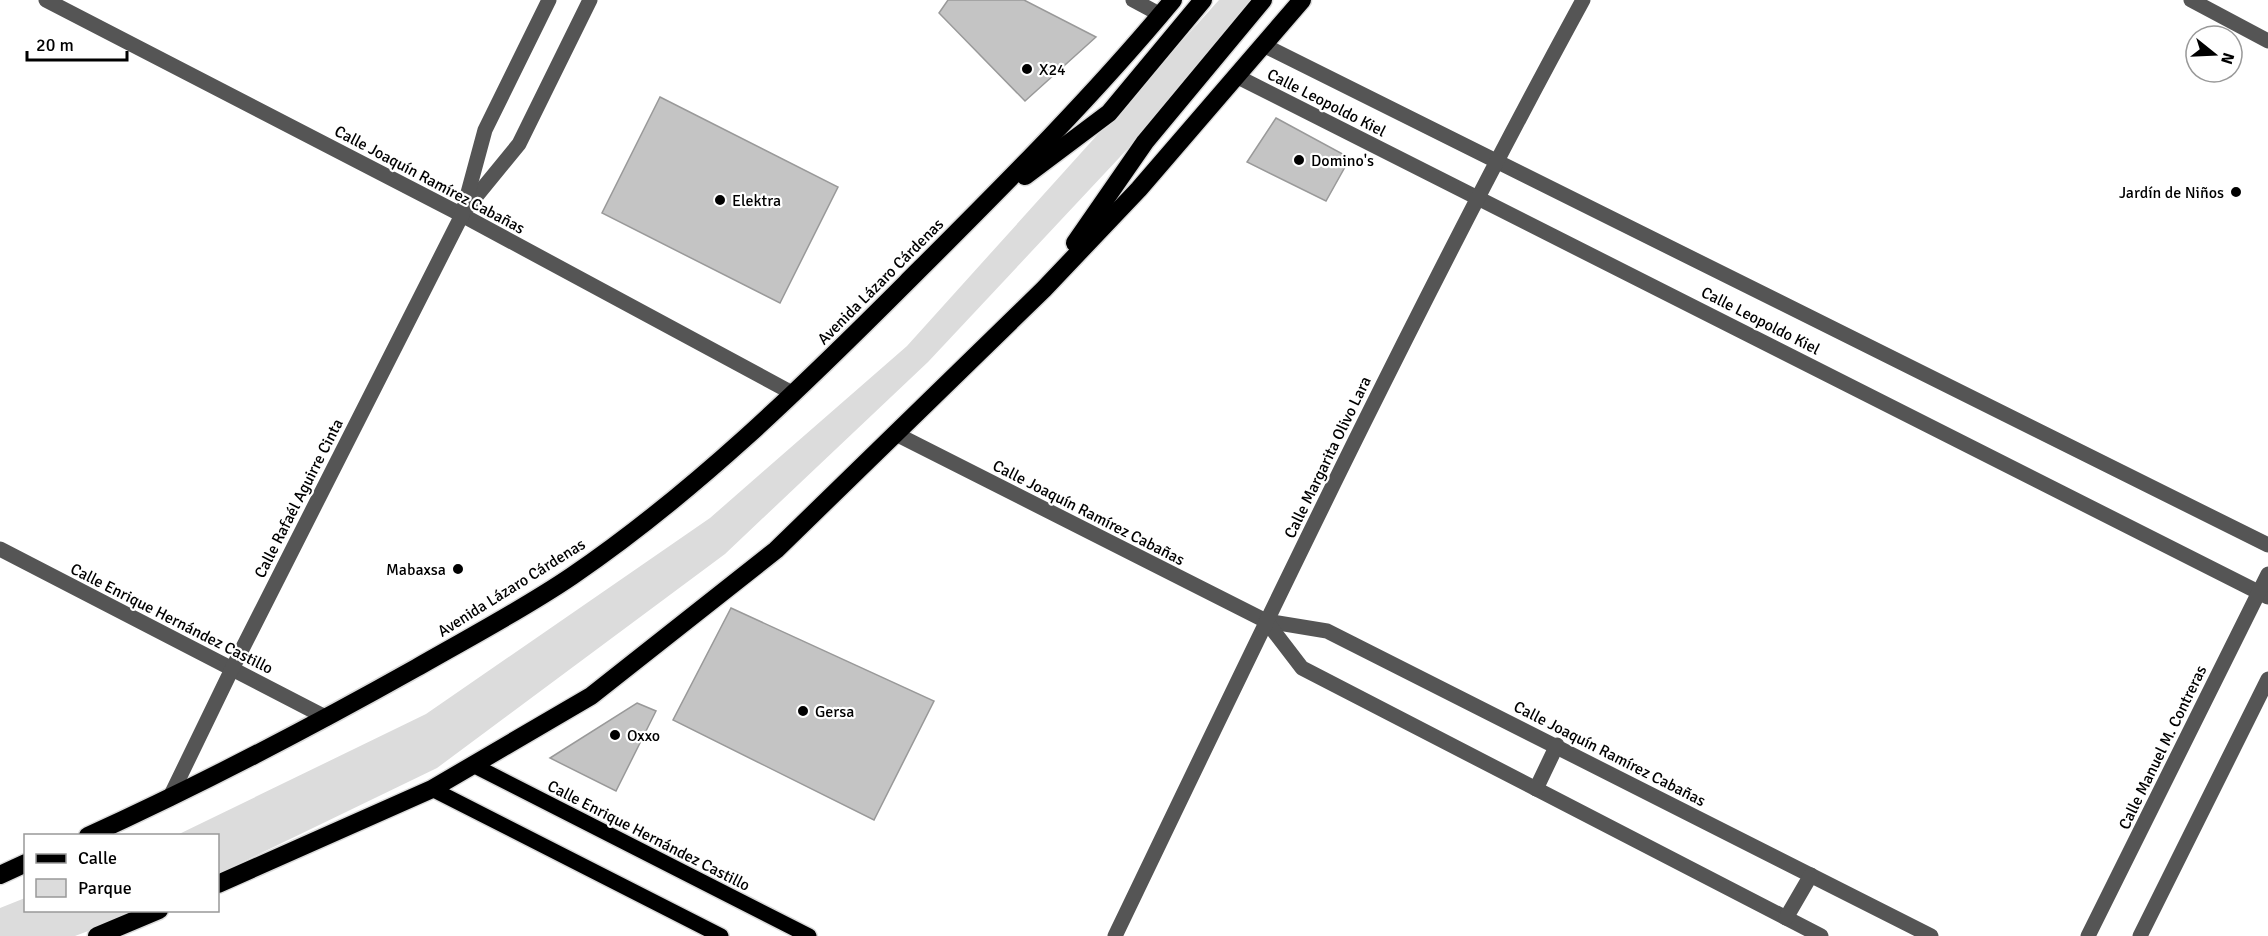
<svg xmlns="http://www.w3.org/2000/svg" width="2268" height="936" viewBox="0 0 2268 936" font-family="Signika,sans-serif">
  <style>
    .green { fill: #dcdcdc }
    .building { fill: #c4c4c4; stroke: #999; stroke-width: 1.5 }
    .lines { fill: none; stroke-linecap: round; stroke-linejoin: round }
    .major-casing { stroke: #dbdbdb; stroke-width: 18 }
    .highway-casing { stroke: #dbdbdb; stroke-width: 21 }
    .minor { stroke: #555; stroke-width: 15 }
    .major { stroke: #000; stroke-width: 15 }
    .highway { stroke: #000; stroke-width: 18 }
    .poi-dot { fill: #000; stroke: #fff; stroke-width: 2 }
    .labels { text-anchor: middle; stroke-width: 4.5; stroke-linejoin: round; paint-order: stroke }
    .poi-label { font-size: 16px; fill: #000; stroke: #fff; text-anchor: start }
    .street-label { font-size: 16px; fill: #000; stroke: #fff }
  </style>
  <rect width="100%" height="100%" fill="#fff"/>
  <!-- green -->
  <g class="green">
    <path d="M1219,0H1267L928,362L725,554L437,768L218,874V836H175L426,714L710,518L907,346Z"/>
    <path d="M25,898L26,910L141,911L75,936H0V908Z"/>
  </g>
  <!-- building -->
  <g class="building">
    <path d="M948,0H1024L1096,37L1025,101L939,13Z"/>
    <path d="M660,97L838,187L780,303L602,213Z"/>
    <path d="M1276,118L1350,158L1326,201L1247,162Z"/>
    <path d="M731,608L934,701L874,820L673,720Z"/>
    <path d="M637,703L656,711L616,791L550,758Z"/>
  </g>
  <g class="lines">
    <defs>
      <g id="major">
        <path d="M473,765L809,936"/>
        <path d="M432,789L721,936"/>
      </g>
      <g id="highway">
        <path d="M1025,176L1109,113L1203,0"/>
        <path d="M1075,243L1145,142L1263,0"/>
        <path d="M88,836C200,785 309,728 416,668C468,638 522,610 572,576C695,492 801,388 906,283C998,191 1090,100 1173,0"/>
        <path d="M0,875L26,863"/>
        <path d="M218,884L432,789L591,696L776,550L1044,289L1139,189L1302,0"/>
        <path d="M97,936L159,910"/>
      </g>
    </defs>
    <!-- major casing -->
    <use href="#major" class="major-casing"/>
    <!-- highway casing -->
    <use href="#highway" class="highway-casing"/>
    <!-- minor -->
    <g class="minor">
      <path d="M46,0L462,215L794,394"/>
      <path d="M1133,0L1161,15"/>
      <path d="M2191,0L2268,41"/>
      <path d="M1265,46L2268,545"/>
      <path d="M1238,77L2268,597"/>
      <path d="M465,210L519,144L590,0"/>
      <path d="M896,434L1266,621L1327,631L1931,936"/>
      <path d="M0,549L327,718"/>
      <path d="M1266,621L1302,668L1821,936"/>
      <path d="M1536,789L1557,745"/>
      <path d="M169,799L232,669L462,215L485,130L549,0"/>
      <path d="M1786,918L1811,875"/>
      <path d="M1115,936C1266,622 1416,306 1583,0"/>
      <path d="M2088,936L2268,574"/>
      <path d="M2140,936L2268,679"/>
    </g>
    <!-- major -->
    <use href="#major" class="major"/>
    <!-- highway -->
    <use href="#highway" class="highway"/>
  </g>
  <!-- markers -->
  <g class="poi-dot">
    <circle cx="1027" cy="69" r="6"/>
    <circle cx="1299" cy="160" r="6"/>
    <circle cx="2236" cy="192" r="6"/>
    <circle cx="720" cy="200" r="6"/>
    <circle cx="458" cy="569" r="6"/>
    <circle cx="803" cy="711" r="6"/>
    <circle cx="615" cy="735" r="6"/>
  </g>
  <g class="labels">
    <!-- poi labels -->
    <g class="poi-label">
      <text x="1039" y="75">X24</text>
      <text x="1311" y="166">Domino's</text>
      <text x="2224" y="198" text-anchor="end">Jardín de Niños</text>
      <text x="732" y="206">Elektra</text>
      <text x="446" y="575" text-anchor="end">Mabaxsa</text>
      <text x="815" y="717">Gersa</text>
      <text x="627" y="741">Oxxo</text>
    </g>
    <!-- street labels -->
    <g class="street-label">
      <text transform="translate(1327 102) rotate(27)" y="6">Calle Leopoldo Kiel</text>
      <text transform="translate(430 179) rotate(28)" y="6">Calle Joaquín Ramírez Cabañas</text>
      <text transform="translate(880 281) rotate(-45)" y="6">Avenida Lázaro Cárdenas</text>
      <text transform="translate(1761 320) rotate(27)" y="6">Calle Leopoldo Kiel</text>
      <text transform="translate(1327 457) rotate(-64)" y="6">Calle Margarita Olivo Lara</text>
      <text transform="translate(298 498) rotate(-63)" y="6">Calle Rafaél Aguirre Cinta</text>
      <text transform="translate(1089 512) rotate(27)" y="6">Calle Joaquín Ramírez Cabañas</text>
      <text transform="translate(511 587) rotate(-32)" y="6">Avenida Lázaro Cárdenas</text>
      <text transform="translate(172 618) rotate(27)" y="6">Calle Enrique Hernández Castillo</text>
      <text transform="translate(2162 747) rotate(-64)" y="6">Calle Manuel M. Contreras</text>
      <text transform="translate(1610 753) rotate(27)" y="6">Calle Joaquín Ramírez Cabañas</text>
      <text transform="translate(649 835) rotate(27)" y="6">Calle Enrique Hernández Castillo</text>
    </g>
  </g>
  <!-- legend -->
  <rect x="24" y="834" width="195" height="78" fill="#ffffff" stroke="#999999" stroke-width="1.5"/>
  <rect x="36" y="854" width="30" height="9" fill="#000000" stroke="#999999" stroke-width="1.5"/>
  <text x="78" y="864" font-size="18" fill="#000000">Calle</text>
  <rect x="36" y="879" width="30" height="18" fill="#dcdcdc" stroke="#999999" stroke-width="1.5"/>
  <text x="78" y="894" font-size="18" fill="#000000">Parque</text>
  <!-- north arrow -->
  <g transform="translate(2214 54) rotate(108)"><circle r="28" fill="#ffffff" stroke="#999999" stroke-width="1.5"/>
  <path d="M0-4.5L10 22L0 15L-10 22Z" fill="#000000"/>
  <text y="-9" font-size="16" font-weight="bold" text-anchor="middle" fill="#000000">N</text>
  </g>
  <!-- scale -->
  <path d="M27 51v9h100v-9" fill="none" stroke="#000000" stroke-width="3"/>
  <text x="36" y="51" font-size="18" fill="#000000" stroke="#ffffff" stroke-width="4.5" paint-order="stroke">20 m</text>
</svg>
